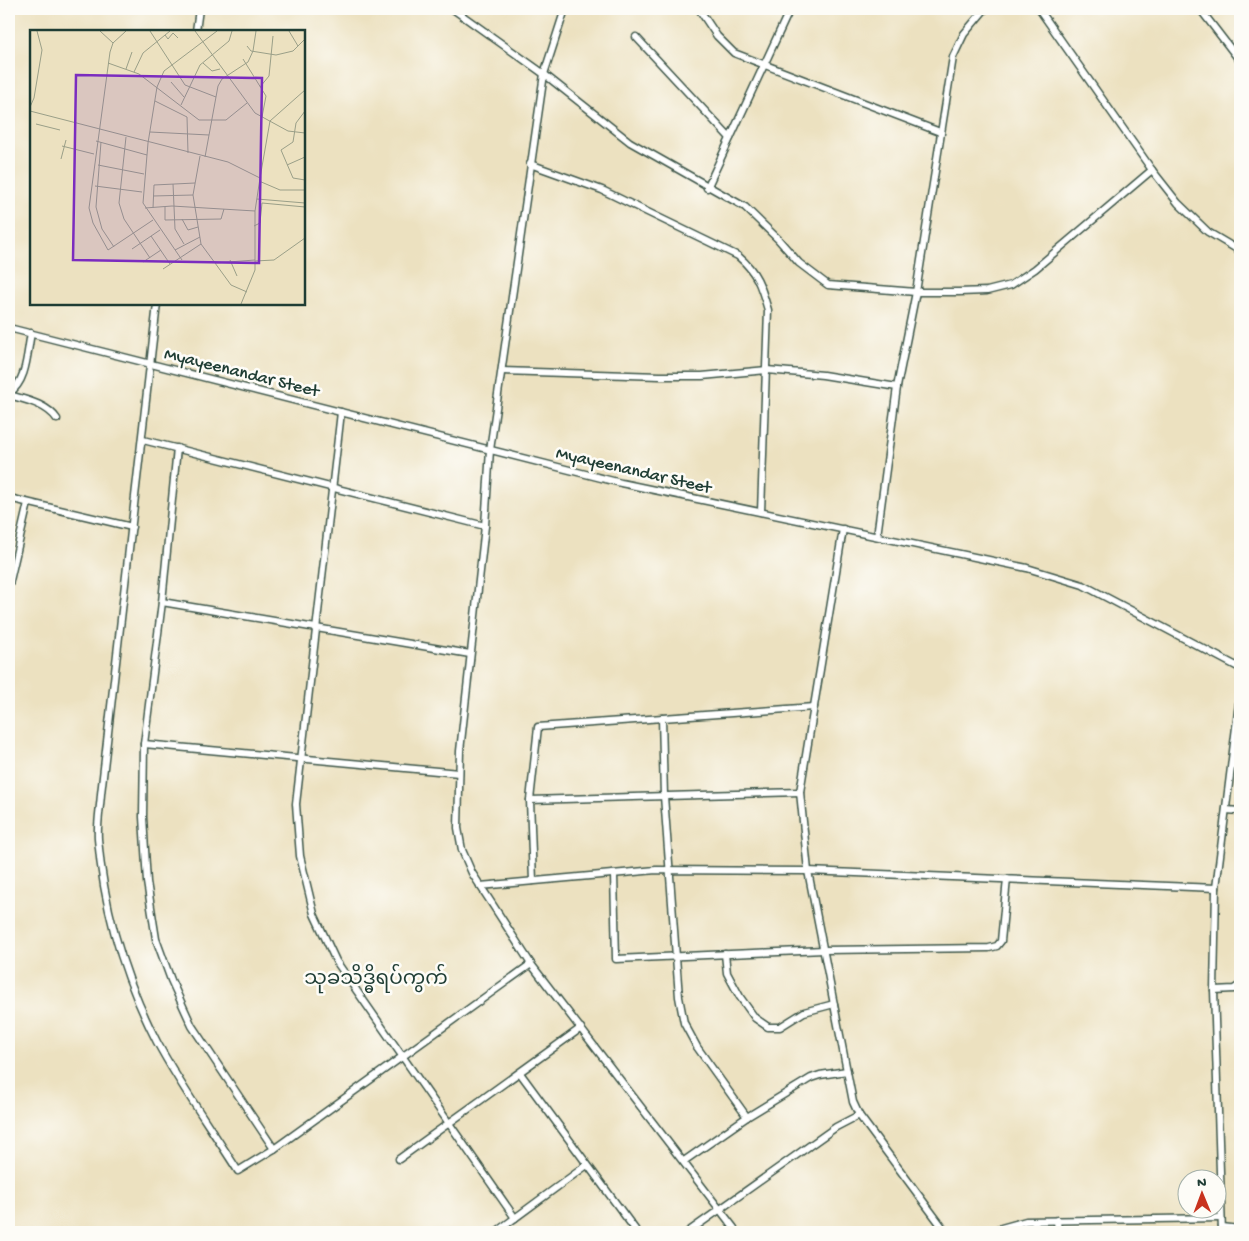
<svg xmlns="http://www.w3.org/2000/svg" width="1249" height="1241" viewBox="0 0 1249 1241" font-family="'Gochi Hand','Noto Sans Myanmar',sans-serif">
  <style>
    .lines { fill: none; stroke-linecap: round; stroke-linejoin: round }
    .minor-casing { stroke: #3e5649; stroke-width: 9 }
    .minor { stroke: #fff; stroke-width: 6 }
    .labels { text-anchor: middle; stroke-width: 5; stroke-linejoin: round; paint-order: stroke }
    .street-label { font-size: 18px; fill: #1f3d34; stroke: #fdfcf7 }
    .quarter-label { font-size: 20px; fill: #1f3d34; stroke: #fdfcf7 }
    .inset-road { fill: none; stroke: #9a9f88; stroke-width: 1 }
    .view { fill: #7b2cbf; fill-opacity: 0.15; stroke: #7b2cbf; stroke-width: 2.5 }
    .inset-edge { fill: none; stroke: #1f3d34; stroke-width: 2.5 }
  </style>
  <rect width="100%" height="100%" fill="#fdfcf7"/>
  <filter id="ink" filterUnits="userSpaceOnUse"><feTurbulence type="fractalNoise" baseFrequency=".02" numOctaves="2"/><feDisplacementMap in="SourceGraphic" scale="10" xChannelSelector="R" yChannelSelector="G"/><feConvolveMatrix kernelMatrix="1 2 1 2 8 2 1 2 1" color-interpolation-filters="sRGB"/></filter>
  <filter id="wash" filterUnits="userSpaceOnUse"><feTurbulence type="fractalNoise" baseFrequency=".0096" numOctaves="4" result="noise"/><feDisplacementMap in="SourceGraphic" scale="20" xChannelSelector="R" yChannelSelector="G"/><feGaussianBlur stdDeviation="1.12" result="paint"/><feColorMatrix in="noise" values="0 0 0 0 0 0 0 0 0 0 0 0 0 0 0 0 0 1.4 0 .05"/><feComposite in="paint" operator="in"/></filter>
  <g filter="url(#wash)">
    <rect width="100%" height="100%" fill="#ece1c0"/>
  </g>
  <g filter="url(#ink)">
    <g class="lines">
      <defs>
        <g id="minor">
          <path d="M453,9L544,74L630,142L745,207L778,239L799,263L828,285L916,292H959L987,291L1011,285L1035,269L1152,170"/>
          <path d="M565,9L544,74L490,450L485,526L460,751L458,828L462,850L472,873L531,964L734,1228"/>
          <path d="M699,9L717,36L734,53L940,132"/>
          <path d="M1039,9L1152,170L1178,203L1208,232L1240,251"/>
          <path d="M1200,9L1240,61"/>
          <path d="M196,31L199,9"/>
          <path d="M636,37L730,138"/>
          <path d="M530,164L602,190L738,256C757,272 761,286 768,310L761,512"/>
          <path d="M707,188L790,9"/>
          <path d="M157,304L101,794C100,809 97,824 98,839C104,910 125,980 157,1042C181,1087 211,1128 238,1171L274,1149L531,964"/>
          <path d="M9,328L621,483L1027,568L1083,585L1240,668"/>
          <path d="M502,371L660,376H702L767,370L823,375L897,387"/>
          <path d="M9,393C27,382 27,353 31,333"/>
          <path d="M9,395C26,400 47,404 57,419"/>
          <path d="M341,412L296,804L300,856L314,914L336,961L515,1218"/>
          <path d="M143,440L485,526"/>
          <path d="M177,448L162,602L144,744L143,817L147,882L156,939L171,980L192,1026L274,1149"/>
          <path d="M9,498L132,527"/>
          <path d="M843,529L800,792L808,871L853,1102L859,1115L946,1232"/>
          <path d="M877,536L897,387L916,292L953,57L964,34L985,9"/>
          <path d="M9,585L28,503"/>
          <path d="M162,602L470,654"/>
          <path d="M662,718L664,796L679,997L684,1023L697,1047L747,1117"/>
          <path d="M144,744L459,773"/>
          <path d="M530,800L800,792"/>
          <path d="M1226,810L1240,811"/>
          <path d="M614,874L616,959L824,950L989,948L997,946L1001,941L1007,879"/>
          <path d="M533,881L530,800L538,727L814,707"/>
          <path d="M480,886L656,870L808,871L1216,888"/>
          <path d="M725,954L727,973L740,997L755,1018L768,1027H780L804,1012L834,1004"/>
          <path d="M1214,990L1234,989L1240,985"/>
          <path d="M520,1073L637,1232"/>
          <path d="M399,1159L581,1028"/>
          <path d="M684,1161L747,1117L811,1078L820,1075L847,1071"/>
          <path d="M1057,1220L1058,1232"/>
          <path d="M1222,1227L1240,1229"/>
          <path d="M496,1232L587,1165"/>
          <path d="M688,1232L836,1127L859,1115"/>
          <path d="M987,1232L1026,1221L1221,1218"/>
          <path d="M1222,1232L1214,990L1216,888L1240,695"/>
        </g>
      </defs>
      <!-- minor casing -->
      <use href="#minor" class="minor-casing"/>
      <!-- minor -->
      <use href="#minor" class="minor"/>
    </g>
  </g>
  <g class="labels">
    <!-- street labels -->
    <g class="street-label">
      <text transform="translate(242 371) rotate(14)" y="6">Myayeenandar Steet</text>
      <text transform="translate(634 469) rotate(13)" y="6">Myayeenandar Steet</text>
    </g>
    <!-- quarter labels -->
    <g class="quarter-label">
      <text x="376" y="984">သုခသိဒ္ဓိရပ်ကွက်</text>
    </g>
  </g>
  <!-- overview -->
  <g transform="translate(30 30)">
    <rect width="275" height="275" fill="#ece1c0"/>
    <path class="inset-road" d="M70,1L83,13M96,1L83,13L80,22L59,178L63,193L78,220L123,190M120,1L155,55L186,67M165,1L225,83L258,101L275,103M259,1L268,16M135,5L138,9L143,3L148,8M217,16L221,21L246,25L263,21L275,9M213,29L236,66L232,87M78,33L109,44L169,90H196L217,73M173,33L182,41L190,39M96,39L102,22M104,42L113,23L140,1M141,52L154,67M230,57L239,46L243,6M125,71L157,87L158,123M151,75L170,35L199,11L202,1M0,77L4,68L12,20L7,1M0,81L198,132L230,148L240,91L275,60M275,81L266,93L263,112L251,120L263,148L275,150M6,94L30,100M120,102L179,105M96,107L89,173L94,189L120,228M66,111L117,125M71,112L66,177L72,199L84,217M32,116L64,124M170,126L163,165L171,214L185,233L225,230M175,127L188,56L192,49L218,32L223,21L226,1M31,129L36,110M68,135L114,144M257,135L275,127M229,151L250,160H275M143,154L145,199L154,214M65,156L112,162M123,166L163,165M227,169L275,173M135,177V190L191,189L194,179M115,178L142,176L225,181M123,178L124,155L165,153M152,189L158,200L168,197M224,196L230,193L232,173L275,177M121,206L140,234M102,219L130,200M145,220L170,207M152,230L113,173L118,113L127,57L134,41L187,1M200,230L207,246M225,231L244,230L275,208M113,232L131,220M185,233L201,255L217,262M133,239L171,214M211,274L225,240V181L230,148"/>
    <path class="view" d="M46,45L232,48L229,233L43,230Z"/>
    <rect width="275" height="275" class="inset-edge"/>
  </g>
  <!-- margin -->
  <rect width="1249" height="1241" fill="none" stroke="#fdfcf7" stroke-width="30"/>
  <!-- north arrow -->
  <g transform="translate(1202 1194) rotate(359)"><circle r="24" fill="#fdfcf7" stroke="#a4b0a9"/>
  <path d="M0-4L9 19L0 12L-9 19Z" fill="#c8321e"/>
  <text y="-8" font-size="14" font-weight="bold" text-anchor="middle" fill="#1f3d34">N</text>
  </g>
</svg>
